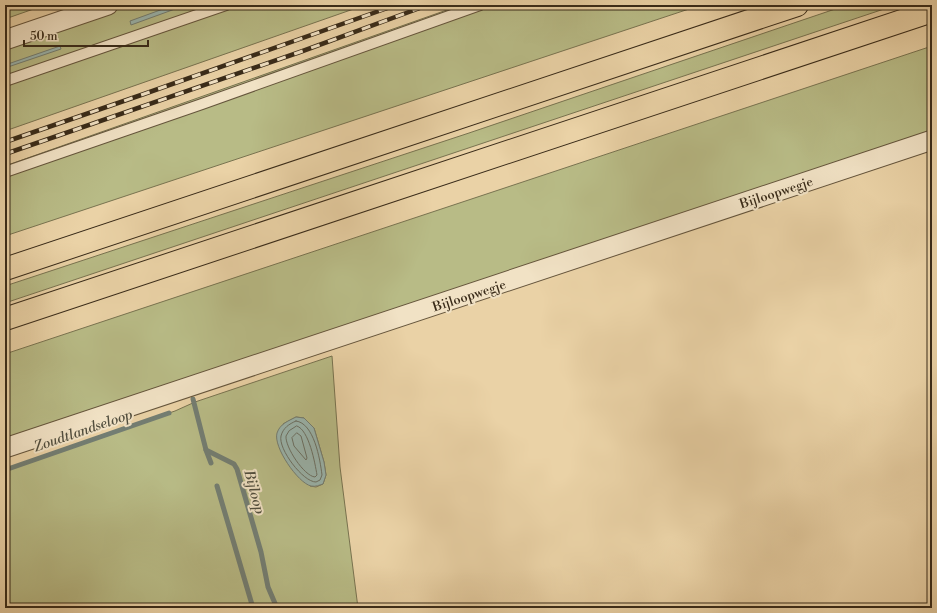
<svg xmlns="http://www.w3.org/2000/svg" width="937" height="613" viewBox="0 0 937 613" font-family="'Libre Bodoni',serif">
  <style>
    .green { fill: #b8bb86; stroke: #787350; fill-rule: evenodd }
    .water { fill: #9ab6af; stroke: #737e73 }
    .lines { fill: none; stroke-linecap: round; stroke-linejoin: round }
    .shore { stroke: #6a7064; stroke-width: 1 }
    .stream { stroke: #737e73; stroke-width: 5 }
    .service-casing { stroke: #65553c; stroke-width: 12 }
    .minor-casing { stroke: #65553c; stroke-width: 21 }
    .motorway-casing { stroke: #392b19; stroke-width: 24 }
    .service { stroke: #f1e2c5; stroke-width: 10 }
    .minor { stroke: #f1e2c5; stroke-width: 19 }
    .motorway { stroke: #ead2a6; stroke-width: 22 }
    .rail-casing { stroke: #392b19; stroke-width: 4.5 }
    .rail { stroke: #f1e2c5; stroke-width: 3; stroke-dasharray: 9; stroke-linecap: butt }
    .labels { text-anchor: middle; stroke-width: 4; stroke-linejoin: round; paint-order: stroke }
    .street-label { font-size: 13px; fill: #392b19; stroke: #f1e2c5 }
    .water-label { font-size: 14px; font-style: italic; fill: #514e3e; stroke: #f1e2c5 }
  </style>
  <rect width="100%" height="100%" fill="#ead2a6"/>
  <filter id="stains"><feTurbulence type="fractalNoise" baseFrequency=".005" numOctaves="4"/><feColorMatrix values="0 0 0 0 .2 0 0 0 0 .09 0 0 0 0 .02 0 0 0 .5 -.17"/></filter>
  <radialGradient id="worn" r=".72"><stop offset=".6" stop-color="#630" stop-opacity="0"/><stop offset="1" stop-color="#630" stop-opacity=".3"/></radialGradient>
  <!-- green -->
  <g class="green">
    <path d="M5,5H45L5,19Z"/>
    <path d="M123,5H216L5,77V49L114,11Z"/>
    <path d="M236,5H365L5,131V85Z"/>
    <path d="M461,5H469L5,168V166Z"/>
    <path d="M489,5H701L5,236V176L356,54Z"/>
    <path d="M847,5H896L5,303V286L469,133Z"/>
    <path d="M932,46V133L5,442V354Z"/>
    <path d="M332,356L340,467L358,608H5V471L65,448L175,411L195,402ZM296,417L304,418L314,428L324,462L326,475L323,484L316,487L310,486L283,424Z"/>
  </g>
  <!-- water -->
  <g class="water">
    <path d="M174,5H186L131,25L130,21Z"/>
    <path d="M60,46L61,49L5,68V65Z"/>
    <path d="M296,417L304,418L314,428L324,462L326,475L323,484C319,485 316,487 311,486C298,483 273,447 277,433C280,424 288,421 296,417Z"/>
  </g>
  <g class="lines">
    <!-- shore -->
    <g class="shore">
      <path d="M296,421C314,423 320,459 322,475L320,480L316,482C303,482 278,449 281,436C283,428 289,424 296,421Z"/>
      <path d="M297,426C309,430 315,463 317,475L315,477C304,476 285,447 286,436L289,431Z"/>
      <path d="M297,433L301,436L307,458L306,460L294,446L292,438Z"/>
    </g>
    <!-- stream -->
    <g class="stream">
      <path d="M193,399L206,450L234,464L237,469L261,552L268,587L277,608"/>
      <path d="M206,450L211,463"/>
      <path d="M5,470L169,413"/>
      <path d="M217,486L253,608"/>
    </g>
    <defs>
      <g id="service">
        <path d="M5,81L226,5"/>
        <path d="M5,172L202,104L480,5"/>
      </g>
      <g id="minor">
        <path d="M5,40L108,5"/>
        <path d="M5,448L932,140"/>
      </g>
      <g id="motorway">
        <path d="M5,269L797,5"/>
        <path d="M5,319L932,11"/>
      </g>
    </defs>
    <!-- service casing -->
    <use href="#service" class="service-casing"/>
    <!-- minor casing -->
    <use href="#minor" class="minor-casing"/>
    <!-- motorway casing -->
    <use href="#motorway" class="motorway-casing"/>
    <!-- service -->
    <use href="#service" class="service"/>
    <!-- minor -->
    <use href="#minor" class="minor"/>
    <!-- motorway -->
    <use href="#motorway" class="motorway"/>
    <defs>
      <g id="rail">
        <path d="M5,142L144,94L396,5"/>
        <path d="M5,154L300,52L428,5"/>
      </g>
    </defs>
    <!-- rail casing -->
    <use href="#rail" class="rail-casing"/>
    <!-- rail -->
    <use href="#rail" class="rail"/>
  </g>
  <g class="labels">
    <!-- street labels -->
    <g class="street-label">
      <text transform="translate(776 192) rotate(-18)" y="5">Bijloopwegje</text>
      <text transform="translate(469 295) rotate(-18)" y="5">Bijloopwegje</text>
    </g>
    <!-- water labels -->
    <g class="water-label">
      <text transform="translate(83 430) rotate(-19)" y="5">Zoudtlandseloop</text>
      <text transform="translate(255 492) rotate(75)" y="5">Bijloop</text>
    </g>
  </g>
  <!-- margin -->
  <rect width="937" height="613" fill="none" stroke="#ead2a6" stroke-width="20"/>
  <rect x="6" y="6" width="925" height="601" fill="none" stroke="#392b19" stroke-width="2"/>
  <rect x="10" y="10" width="917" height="593" fill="none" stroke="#392b19"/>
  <!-- scale -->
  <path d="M24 40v6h124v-6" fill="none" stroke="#392b19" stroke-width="2"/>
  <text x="30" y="40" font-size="12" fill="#392b19" stroke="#f1e2c5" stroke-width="3" paint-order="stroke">50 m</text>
  <rect width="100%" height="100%" filter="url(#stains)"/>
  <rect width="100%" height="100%" fill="url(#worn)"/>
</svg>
